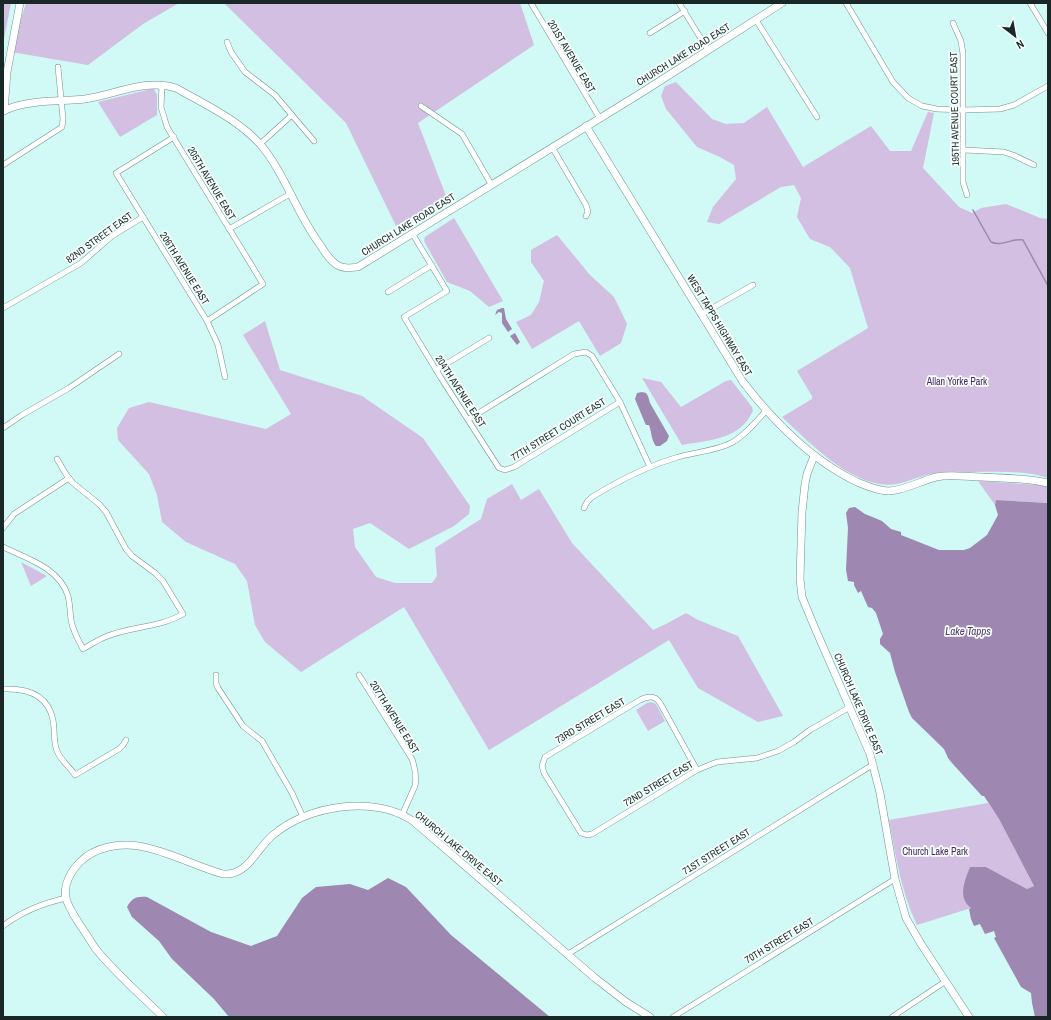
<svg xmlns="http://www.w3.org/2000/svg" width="1051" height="1020" viewBox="0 0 1051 1020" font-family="'Archivo Narrow',sans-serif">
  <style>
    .green { fill: #d2bfe1 }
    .water { fill: #9e87b0 }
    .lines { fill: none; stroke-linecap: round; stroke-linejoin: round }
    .stream { stroke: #9e87b0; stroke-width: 1.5 }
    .street-casing { stroke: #6e938f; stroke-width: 6 }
    .secondary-casing { stroke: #6e938f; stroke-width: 8 }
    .street { stroke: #fff; stroke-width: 5 }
    .secondary { stroke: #fff; stroke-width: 7 }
    .labels { text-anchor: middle; stroke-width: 3.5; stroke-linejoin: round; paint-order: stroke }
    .street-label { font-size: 10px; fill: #192826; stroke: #f7fffe }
    .park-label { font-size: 10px; fill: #49295e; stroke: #f7fffe }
    .water-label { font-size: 11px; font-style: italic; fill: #59386e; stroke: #f7fffe }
  </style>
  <rect width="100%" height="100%" fill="#d1f9f5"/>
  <!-- green -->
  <g class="green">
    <path d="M3,3H11L3,44Z"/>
    <path d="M26,3H179L143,24L88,65L11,52Z"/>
    <path d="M224,3H520L534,45L418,123L448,201L396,226L346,123Z"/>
    <path d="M676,82L712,119L726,124L744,123L767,107L803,167L871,126L890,151H911L928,112L934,113L923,168L959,207L972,213L981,208L1006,204L1040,218L1048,219V478C1024,470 997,472 972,472C960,472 947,471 935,473C915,476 901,488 879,484C842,477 809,442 782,417L812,399V396L797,371L868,328L850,268L830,247L810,239L797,217L801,198L794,185L781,187L719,224L707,222L713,207L736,179L734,165L720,157L697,147L666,109L661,96L665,86Z"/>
    <path d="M151,89H154L157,95V115L120,137L98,102Z"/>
    <path d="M454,218L503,301L489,307L470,291L447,282L424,241L425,237Z"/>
    <path d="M557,235L590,275L614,297L627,324L621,343L600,356L579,321L532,349L516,322L531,315L539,302L544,281L531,262V250Z"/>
    <path d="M265,321L280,370L362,396L423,438L470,506L469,514L454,526L409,549L370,523L353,529L355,547L376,577L395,583H432L437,576L435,548L481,519L487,499L512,484L521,500L539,489L572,543L653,630L666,624L686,613L698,620L738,636L783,716L758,722L698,688L669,640L489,750L404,607L301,672L265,642L255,625L247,581L235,564L186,542L162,522L157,495L149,474L118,440L117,428L129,408L149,402L266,429L291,414L243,335Z"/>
    <path d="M642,378L661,382L681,407L726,381L731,380L752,407L753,411C751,414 749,419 746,422C731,440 704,441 682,445Z"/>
    <path d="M978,481L1040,485L1048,487V503L996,500L995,505Z"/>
    <path d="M21,562L47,576L31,586Z"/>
    <path d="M651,702L656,704L665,721L648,731L636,710L647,703Z"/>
    <path d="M988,803L999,819L1034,886L1027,889L986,867L971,908L917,925C901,892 896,856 889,820Z"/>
  </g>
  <!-- water -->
  <g class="water">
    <path d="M502,308H504L506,319L512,329L508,332L502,323V313L499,312L495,315L497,310Z"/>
    <path d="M515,333L520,342L517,345L510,336Z"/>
    <path d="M642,392L646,393L648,396L650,403L669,436L667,441L660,446H656C651,440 652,433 649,425H646L645,423L635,399L637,393Z"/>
    <path d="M996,500L1048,503V1017H1035L1032,1003L1031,993L1021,987L994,938L996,937L994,931L985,934L980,924L974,926L971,919L969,909L971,908C957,898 965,880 970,867H986L1027,889L1034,886L999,819L984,796H982L952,763L948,758L944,749L912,718L909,712L895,672L890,653L880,644V639L883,634L876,613L872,608L868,607L861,591L858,593L854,585V582L848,581L846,570L848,528L846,513L849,508L855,507L865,514L882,521L891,529L901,532V535L939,550H964L970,548L987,535L998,515L995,505Z"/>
    <path d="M388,878L406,887L451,935L550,1017H229L214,999L172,959L159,941L132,917L127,907C132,898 136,896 147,897L211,932L251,946L277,936L302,898L316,887L350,884L368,890Z"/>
  </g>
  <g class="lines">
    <!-- stream -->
    <path class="stream" d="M973,210L991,242C1002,247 1012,238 1023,240L1048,286"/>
    <defs>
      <g id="street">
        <path d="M531,3L599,117"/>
        <path d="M679,3L708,50"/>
        <path d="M846,3L893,82L908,98L922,106L937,109L963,110L1000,109L1014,105L1048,86"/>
        <path d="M1030,3L1048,33"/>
        <path d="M756,20L817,117"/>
        <path d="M953,23L961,41L963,54V182L967,195"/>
        <path d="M650,33L685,11"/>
        <path d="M227,42L231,52L245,72L275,95L314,141"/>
        <path d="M162,85L161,107L167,127L263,284L207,321"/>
        <path d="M421,106L462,134L491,184"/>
        <path d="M174,137L116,173L207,321L218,345L225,377"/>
        <path d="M260,144L292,115"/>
        <path d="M552,147L586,205L588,212L586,216"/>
        <path d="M964,150L1004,152L1013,155L1034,165"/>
        <path d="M3,165L62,127L63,119L58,67"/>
        <path d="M229,229L290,194"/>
        <path d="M412,233L447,291L404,317L441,378L499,468L505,470L514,467L620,402"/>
        <path d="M388,292L432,265"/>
        <path d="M3,308L81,263L112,236L143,217"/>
        <path d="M702,314L753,285"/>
        <path d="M436,370L489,338"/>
        <path d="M469,419L574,354L586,352L592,356L620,402L650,467"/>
        <path d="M3,428L22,415L69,388L119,354"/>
        <path d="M584,508L587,502L592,497C618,481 646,467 675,458C693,452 713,452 731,443C745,436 756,421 767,410"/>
        <path d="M3,528L14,514L69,478"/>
        <path d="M3,547C26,558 60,568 68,596C70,604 70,612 71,620C73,631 78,640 83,649C90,645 98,640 105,637C131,626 159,628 183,614L163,581L155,573L132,556L126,549L106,512L99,504L73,483L67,476L57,459"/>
        <path d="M216,675V683L218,688L243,726L262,741L292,793L303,817"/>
        <path d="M359,675L412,759C415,768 417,776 415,786L402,815"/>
        <path d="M3,689C26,688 48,694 53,720C55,730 53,741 57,751C61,761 69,766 75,775L119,749L123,745L126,740"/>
        <path d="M697,770L660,703C655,695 648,696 640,700L545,757L542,766L544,773L581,833L587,835L592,834L697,770L717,762L757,758L778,751L794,742L810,730L850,707"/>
        <path d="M3,926C21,912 44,903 66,898"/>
        <path d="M568,954L874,764"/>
        <path d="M673,1017L895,879"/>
        <path d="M892,1017L946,981"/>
      </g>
      <g id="secondary">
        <path d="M3,111C28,99 58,102 85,99C115,95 145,78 176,88C204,104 237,119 260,144C285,173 297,215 321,246C325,253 330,260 337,265C344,269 350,268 358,267L641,93L782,3"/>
        <path d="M4,111L7,72L20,3"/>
        <path d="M586,126L743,382C774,422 811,460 857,482C867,486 877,491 889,491C906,490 920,481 936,477C951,474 966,477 981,477C1003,478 1026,478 1048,483"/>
        <path d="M814,456L807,474L805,484L802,512L800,579L802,597L814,626L870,754L880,793L895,879L906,918L921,944L969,1017"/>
        <path d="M163,1017C140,994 115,973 95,948C90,940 85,932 80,925C75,917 68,907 66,898C63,885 71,871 80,862C95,847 118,843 139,846C168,851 195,866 223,874C248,876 256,849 273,835C308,805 374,795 413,821L595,978L626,1002L650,1017"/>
      </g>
    </defs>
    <!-- street casing -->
    <use href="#street" class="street-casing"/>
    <!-- secondary casing -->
    <use href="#secondary" class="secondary-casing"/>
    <!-- street -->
    <use href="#street" class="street"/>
    <!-- secondary -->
    <use href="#secondary" class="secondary"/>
  </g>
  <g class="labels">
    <!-- street labels -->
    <g class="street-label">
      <text transform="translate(683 54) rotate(-32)" y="4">CHURCH LAKE ROAD EAST</text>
      <text transform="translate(572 56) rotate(59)" y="4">201ST AVENUE EAST</text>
      <text transform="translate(954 109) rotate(-91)" y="4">195TH AVENUE COURT EAST</text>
      <text transform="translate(212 183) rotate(59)" y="4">205TH AVENUE EAST</text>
      <text transform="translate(408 224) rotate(-32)" y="4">CHURCH LAKE ROAD EAST</text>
      <text transform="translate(99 237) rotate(-36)" y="4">82ND STREET EAST</text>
      <text transform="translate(185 268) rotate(58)" y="4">206TH AVENUE EAST</text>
      <text transform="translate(720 325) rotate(59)" y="4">WEST TAPPS HIGHWAY EAST</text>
      <text transform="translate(461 391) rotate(57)" y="4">204TH AVENUE EAST</text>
      <text transform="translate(558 429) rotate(-32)" y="4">77TH STREET COURT EAST</text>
      <text transform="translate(859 704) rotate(67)" y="4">CHURCH LAKE DRIVE EAST</text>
      <text transform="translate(395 717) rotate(58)" y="4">207TH AVENUE EAST</text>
      <text transform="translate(590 720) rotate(-31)" y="4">73RD STREET EAST</text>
      <text transform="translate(658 783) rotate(-31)" y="4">72ND STREET EAST</text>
      <text transform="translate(459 848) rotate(40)" y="4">CHURCH LAKE DRIVE EAST</text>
      <text transform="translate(716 851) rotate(-32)" y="4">71ST STREET EAST</text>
      <text transform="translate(779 940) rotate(-31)" y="4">70TH STREET EAST</text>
    </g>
    <!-- park labels -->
    <g class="park-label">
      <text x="957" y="385">Allan Yorke Park</text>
      <text x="935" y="855">Church Lake Park</text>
    </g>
    <!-- water labels -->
    <g class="water-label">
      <text x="968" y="635">Lake Tapps</text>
    </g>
  </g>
  <!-- border -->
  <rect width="1051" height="1020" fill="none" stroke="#192826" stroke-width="8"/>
  <!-- north arrow -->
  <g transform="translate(1015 36) rotate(149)" stroke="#f7fffe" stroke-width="3" paint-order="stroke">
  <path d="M0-3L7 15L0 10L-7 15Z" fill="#192826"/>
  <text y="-6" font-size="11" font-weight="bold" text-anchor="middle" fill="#192826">N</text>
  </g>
</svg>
